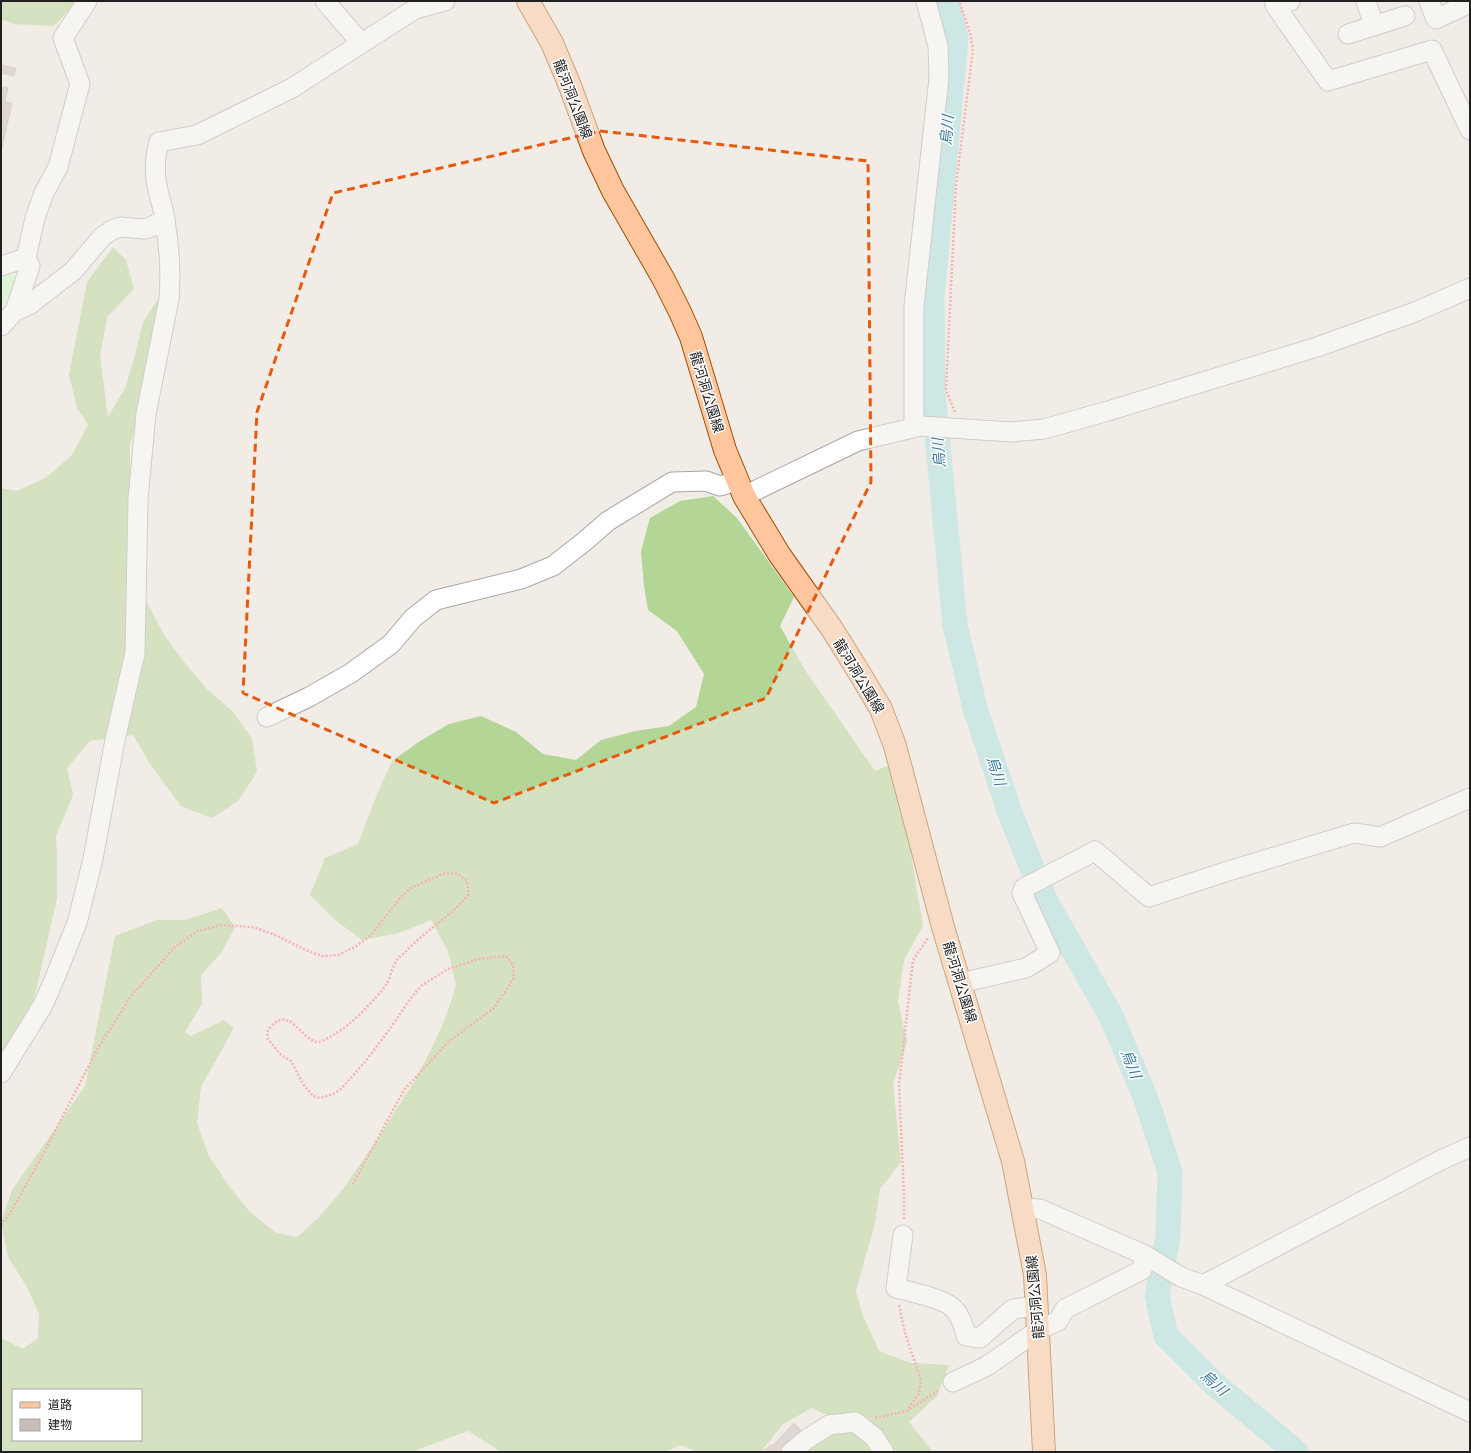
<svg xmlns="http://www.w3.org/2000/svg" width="1471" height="1453" viewBox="0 0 1471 1453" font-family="Ubuntu,'Noto Sans JP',sans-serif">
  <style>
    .forest { fill: #b3d596; fill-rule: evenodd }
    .park { fill: #c4ffbf }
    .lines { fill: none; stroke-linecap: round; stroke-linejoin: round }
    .river { stroke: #a2dfe3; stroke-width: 25 }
    .building { fill: #cabdb8; stroke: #c5afa6 }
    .minor-casing { stroke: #a7a7a7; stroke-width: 21 }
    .major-casing { stroke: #9c4f00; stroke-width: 24 }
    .path { stroke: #ff6971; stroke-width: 2.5; stroke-dasharray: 2 2; stroke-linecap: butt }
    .minor { stroke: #fff; stroke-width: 19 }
    .major { stroke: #ffc59d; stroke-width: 22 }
    .marked { fill: none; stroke: #e8590c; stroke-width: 3; stroke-dasharray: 8 5; stroke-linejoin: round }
    .labels { text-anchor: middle; stroke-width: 3; stroke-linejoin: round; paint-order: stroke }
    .street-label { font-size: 14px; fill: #202020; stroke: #fff }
    .water-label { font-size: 15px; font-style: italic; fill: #377799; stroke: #fff }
  </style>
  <rect width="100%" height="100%" fill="#f1ece5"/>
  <!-- forest -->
  <g class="forest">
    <path d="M1,1H77L54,26L14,24L1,19Z"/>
    <path d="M113,247L126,260L134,289L107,317L100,356L108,417L125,388L135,355L143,322L170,280L155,362L130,445V487L141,591L163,633L184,662L207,689L232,711L252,738L257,772L238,801L212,818L181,806L150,764L133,735L90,741L67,768L73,795L56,836L57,856V899L24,1043L1,1075V488L17,491L47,477L72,455L88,425L77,408L69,375L87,282Z"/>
    <path d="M713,496L737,518L794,597L780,626L805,670L875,771L892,764L905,803L912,861L923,926L904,960L898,1001L907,1042L893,1084L901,1162L880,1189L875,1223L856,1291L863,1316L879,1351L911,1363L949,1365L937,1396L909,1422L933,1452H803L830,1417L812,1408L783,1424L761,1452H697L681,1445L665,1452H500V1451L468,1431L419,1449L417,1452H1V1338L23,1349L38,1338L39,1314L27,1287L8,1257L1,1222L12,1190L85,1086L115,936L157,920H185L222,908L235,927L222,952L201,975L202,1004L185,1032L191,1036L224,1020L234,1028L201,1087L197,1123L209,1156L229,1186L249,1211L276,1233L297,1237L318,1218L340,1193L379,1137L415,1080L431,1050L445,1019L456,986L448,951L431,920L399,933L362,940L334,919L310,895L325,858L358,844L378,792L392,761L420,741L449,724L481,716L516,732L543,754L576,760L601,740L635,731L669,726L696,707L704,674L677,631L648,610L644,586L641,551L650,518L680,501ZM13,1390H141V1440H13Z"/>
  </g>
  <!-- park -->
  <path class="park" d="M1,275L24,276L1,309Z"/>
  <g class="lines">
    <!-- river -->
    <path class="river" d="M947,1L956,38L932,297L933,392L955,625L975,708L1010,813L1045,900L1111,1016L1146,1099L1170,1172L1168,1236L1157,1296L1166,1336L1212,1382L1296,1452"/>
  </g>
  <!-- building -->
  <g class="building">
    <path d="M1,65L16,68L14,76L1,73Z"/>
    <path d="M1,87L8,88L5,102L12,103L1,152Z"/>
    <path d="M794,1423L802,1432L782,1452H763L770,1445L772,1446Z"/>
  </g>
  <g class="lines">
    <defs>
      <g id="minor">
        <path d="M325,1L361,43"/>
        <path d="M1290,1L1275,5L1328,81L1432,50L1470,130"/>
        <path d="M1366,1L1374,26"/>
        <path d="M1429,1L1436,19L1470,3"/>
        <path d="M1348,34L1405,16"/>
        <path d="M26,258L35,218L44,193L58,167L80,84L63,38L87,1"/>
        <path d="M1,266L26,258L30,266L15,311"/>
        <path d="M1,326L15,311L29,305L73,271L102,237L112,230L120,227L145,229L153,226L165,219"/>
        <path d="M914,426V306L939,78L938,46L926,1"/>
        <path d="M744,496L858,441L921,426L1011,432L1044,429L1108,411L1317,347L1415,312L1470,288"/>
        <path d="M267,717L309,697L351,673L391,644L413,618L436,600L521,579L553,566L585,541L608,521L672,482L706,481L720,486L737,481"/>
        <path d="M960,983L1026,968L1050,953L1022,893L1024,888L1095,851L1149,897L1225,872L1354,833L1380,837L1470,798"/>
        <path d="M1,1073L43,1005L54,980L77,923L93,859L115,740L135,653L138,499L146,414L169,299C171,274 169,245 165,220C164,210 160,200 158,190C154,175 155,157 159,142L197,135L292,88L415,9L445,1"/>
        <path d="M1022,1208L1040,1209L1145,1255L1181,1277L1203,1285L1470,1412"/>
        <path d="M903,1235L896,1288C908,1291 945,1299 953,1308C960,1315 964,1326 966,1336L980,1338L1013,1309L1036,1306"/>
        <path d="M1203,1285L1441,1160L1470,1147"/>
        <path d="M953,1382L987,1366L1038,1330L1058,1321L1065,1309L1142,1270L1145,1255"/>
        <path d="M791,1452L807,1439L829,1425L855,1422L874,1437L884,1452"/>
      </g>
      <path id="major" d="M528,1L552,43L570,86L594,151L613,191L664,280L680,312L691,337L725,450L744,496L779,554L832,629L860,674L881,709L895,746L943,927L1013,1161L1035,1275L1044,1452"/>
    </defs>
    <!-- minor casing -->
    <use href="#minor" class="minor-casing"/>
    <!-- major casing -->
    <use href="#major" class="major-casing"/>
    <!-- path -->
    <g class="path">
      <path d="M955,412L946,390L956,185L973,49L970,33L959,1"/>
      <path d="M904,1219V1194L899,1085L913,960L928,938"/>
      <path d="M1,1225L12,1210L40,1160L98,1048L131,996L176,946L198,931L221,925L253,927L275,935L306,950L322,956L338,955L355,947L371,935L401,897L411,888L445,873L458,874L467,881L469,894C452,915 427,930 408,949C405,953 400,956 397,960C392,968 390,978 386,985C376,999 350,1026 335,1034C331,1036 324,1041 319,1042C301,1043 289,999 267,1032L268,1039L281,1055L291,1061L303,1084L313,1096L320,1098L333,1094L341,1089L365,1062L392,1026L410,999L421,986L448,969L479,959L506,956L513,965L514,978L494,1008L448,1042L404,1090L352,1186"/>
      <path d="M899,1305L905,1333L921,1380L919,1393L907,1411"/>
      <path d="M875,1418L907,1411L939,1390"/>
    </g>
    <!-- minor -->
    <use href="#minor" class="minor"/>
    <!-- major -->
    <use href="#major" class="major"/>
  </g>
  <!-- marked area -->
  <path d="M0 0H1471V1453H0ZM600,131L868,161L871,482L766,698L494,803L243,693L257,412L333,193Z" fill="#f1ece5" fill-opacity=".55" fill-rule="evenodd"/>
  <path class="marked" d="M600,131L868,161L871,482L766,698L494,803L243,693L257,412L333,193Z"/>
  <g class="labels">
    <!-- street labels -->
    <g class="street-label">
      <text transform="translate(573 99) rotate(69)" y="5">龍河洞公園線</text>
      <text transform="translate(707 392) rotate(73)" y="5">龍河洞公園線</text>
      <text transform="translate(859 676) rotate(59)" y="5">龍河洞公園線</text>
      <text transform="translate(960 982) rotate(73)" y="5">龍河洞公園線</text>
      <text transform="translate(1035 1297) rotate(-95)" y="5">龍河洞公園線</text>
    </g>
    <!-- water labels -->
    <g class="water-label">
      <text transform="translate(947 130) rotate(-85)" y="5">烏川</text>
      <text transform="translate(939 453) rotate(-95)" y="5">烏川</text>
      <text transform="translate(996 771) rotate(72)" y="5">烏川</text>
      <text transform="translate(1131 1064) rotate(68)" y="5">烏川</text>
      <text transform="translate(1214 1383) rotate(42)" y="5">烏川</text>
    </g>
  </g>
  <!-- border -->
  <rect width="1471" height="1453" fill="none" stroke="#202020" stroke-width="4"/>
  <!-- legend -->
  <rect x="12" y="1389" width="130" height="52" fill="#ffffff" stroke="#a6a6a6"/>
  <rect x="20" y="1402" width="20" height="6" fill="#ffc59d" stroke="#a6a6a6"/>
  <text x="48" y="1409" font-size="12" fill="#202020">道路</text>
  <rect x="20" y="1419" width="20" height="12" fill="#cabdb8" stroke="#a6a6a6"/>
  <text x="48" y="1429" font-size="12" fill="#202020">建物</text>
</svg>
